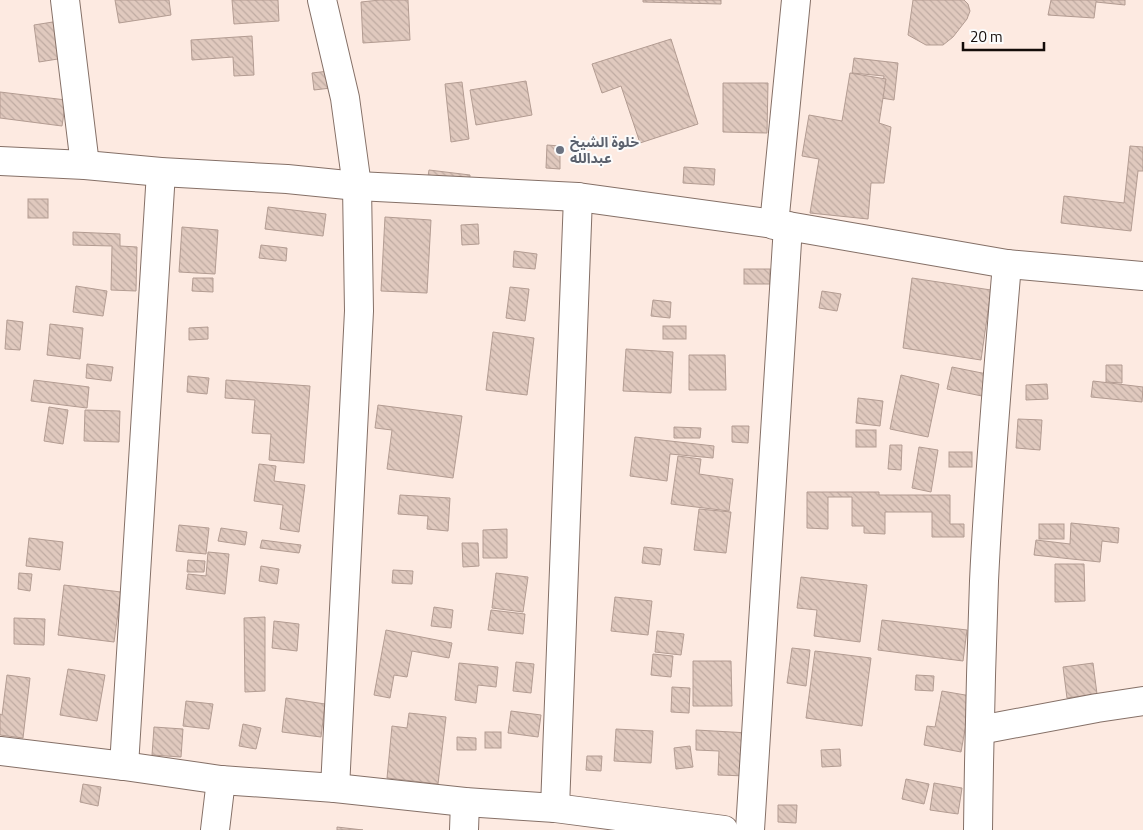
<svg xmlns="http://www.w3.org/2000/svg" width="1143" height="830" viewBox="0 0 1143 830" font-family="'Titillium Web','Noto Sans Arabic',sans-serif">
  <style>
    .building { fill: url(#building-back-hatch); stroke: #b39c92 }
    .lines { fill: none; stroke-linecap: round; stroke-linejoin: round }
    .street-casing { stroke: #857067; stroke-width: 30 }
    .street { stroke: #fff; stroke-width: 28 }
    .worship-dot { fill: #6b7280; stroke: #fbfbfb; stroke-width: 2 }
    .labels { text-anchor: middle; stroke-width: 4; stroke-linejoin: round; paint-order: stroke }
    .worship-label { font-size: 14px; font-weight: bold; fill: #5b616d; stroke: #fbfbfb; text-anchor: start }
  </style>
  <defs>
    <pattern id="building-back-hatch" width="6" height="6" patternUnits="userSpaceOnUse" patternTransform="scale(1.25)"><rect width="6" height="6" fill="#e0c9be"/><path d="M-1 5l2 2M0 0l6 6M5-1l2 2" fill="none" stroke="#bfaba2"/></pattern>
  </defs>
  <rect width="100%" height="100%" fill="#fdeae1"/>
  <!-- building -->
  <g class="building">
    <path d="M115,0H169L171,15L119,23Z"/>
    <path d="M232,0H278L279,21L234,24Z"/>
    <path d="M380,0H408L410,40L363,43L361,2Z"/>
    <path d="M643,0H721V4L643,2Z"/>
    <path d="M913,0H964L968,4L970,11L967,19L953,37L943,45H926L908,35Z"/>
    <path d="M1051,0H1125V5L1096,2L1094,18L1048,15Z"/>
    <path d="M59,21L64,58L39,62L34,25Z"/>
    <path d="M252,36L254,75L234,76L233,57L192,60L191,40Z"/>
    <path d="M671,39L698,124L640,143L621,86L602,93L592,64Z"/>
    <path d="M854,58L898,63L894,100L881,98L884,76L852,73Z"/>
    <path d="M329,71L331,88L314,90L312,73Z"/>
    <path d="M850,73L886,79L879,123L891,127L884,183H871L868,219L810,213L819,159L802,156L809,115L842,121Z"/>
    <path d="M526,81L532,115L476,125L470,90Z"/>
    <path d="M462,82L469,139L451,142L445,84Z"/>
    <path d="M723,83H768L767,133L723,132Z"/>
    <path d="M0,92L66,100L62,126L0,118Z"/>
    <path d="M547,145L560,146V169L546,168Z"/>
    <path d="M1130,146L1143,147V171H1138L1131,231L1061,223L1064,196L1124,203Z"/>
    <path d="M684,167L715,169L714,185L683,183Z"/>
    <path d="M429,170L470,175L469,188L427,183Z"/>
    <rect x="28" y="199" width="20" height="19"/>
    <path d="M268,207L326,214L323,236L265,229Z"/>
    <path d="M385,217L431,220L427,293L381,291Z"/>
    <path d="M478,224L479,244L462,245L461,225Z"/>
    <path d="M182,227L218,230L215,274L179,272Z"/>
    <path d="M73,232L120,234V246L137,247L136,291L111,290L112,246L73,245Z"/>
    <path d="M261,245L287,248L286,261L259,258Z"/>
    <path d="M514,251L537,254L535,269L513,267Z"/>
    <rect x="744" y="269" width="26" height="15"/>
    <path d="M193,278H213V292L192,291Z"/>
    <path d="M912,278L991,290L981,360L903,348Z"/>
    <path d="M76,286L107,291L103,316L73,312Z"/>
    <path d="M510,287L529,289L525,321L506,318Z"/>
    <path d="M822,291L841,294L837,311L819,308Z"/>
    <path d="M653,300L671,302L670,318L651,316Z"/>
    <path d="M7,320L23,322L20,350L5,349Z"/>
    <path d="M50,324L83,328L80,359L47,355Z"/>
    <rect x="663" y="326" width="23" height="13"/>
    <path d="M208,327V339L189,340V328Z"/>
    <path d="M493,332L534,338L527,395L486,390Z"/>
    <path d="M626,349L673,352L671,393L623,391Z"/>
    <path d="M689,355H725L726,390H689Z"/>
    <path d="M87,364L113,367L111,381L86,378Z"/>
    <path d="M1106,365H1122V383L1106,382Z"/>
    <path d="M952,367L987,374L982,396L947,389Z"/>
    <path d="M901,375L939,384L928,437L890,429Z"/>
    <path d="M188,376L209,378L207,394L187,392Z"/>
    <path d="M34,380L89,387L87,408L31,401Z"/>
    <path d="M226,380L310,386L304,463L269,460L271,434L252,433L255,400L225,398Z"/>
    <path d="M1093,381L1143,387L1142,402L1091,397Z"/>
    <path d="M1047,384L1048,399L1026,400V385Z"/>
    <path d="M858,398L883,401L880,426L856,423Z"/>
    <path d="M378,405L462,416L453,478L387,469L392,430L375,428Z"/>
    <path d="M49,407L68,410L63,444L44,441Z"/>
    <path d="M85,410L120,411L119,442L84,441Z"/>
    <path d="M1018,419L1042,420L1040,450L1016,448Z"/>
    <path d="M732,426H749L748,443L732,442Z"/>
    <path d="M674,427L701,428L700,438H674Z"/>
    <rect x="856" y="430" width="20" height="17"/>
    <path d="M635,437L714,446L713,458L670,454L667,481L630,476Z"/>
    <path d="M890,445H902L901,470L888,469Z"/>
    <path d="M919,447L938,450L931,492L912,488Z"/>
    <rect x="949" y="452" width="23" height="15"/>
    <path d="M678,456L701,459L699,474L733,479L729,511L671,504Z"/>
    <path d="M259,464L276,466L274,481L305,485L299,532L280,529L283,505L254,501Z"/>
    <path d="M807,492H879V495H950V524H964V537H932V512H885V534L864,533V526H852V497H828V529L807,528Z"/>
    <path d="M400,495L450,498L448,531L427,529L428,516L398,514Z"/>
    <path d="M699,509L731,512L726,553L694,550Z"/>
    <path d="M1071,523L1119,528L1118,543L1102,541L1100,562L1034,555L1036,540L1070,544Z"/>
    <rect x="1039" y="524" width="25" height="15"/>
    <path d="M179,525L209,528L206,554L176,551Z"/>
    <path d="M221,528L247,532L245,545L218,541Z"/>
    <path d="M507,529V558H483V530Z"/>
    <path d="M29,538L63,542L60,570L26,566Z"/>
    <path d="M262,540L301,545L299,553L260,548Z"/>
    <path d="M462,543H478L479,566L463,567Z"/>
    <path d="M644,547L662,549L660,565L642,563Z"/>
    <path d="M208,552L229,554L225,594L186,589L188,574L206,576Z"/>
    <path d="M188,560L205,561L204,572H187Z"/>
    <path d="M1055,564H1084L1085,601L1055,602Z"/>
    <path d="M261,566L279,569L277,584L259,581Z"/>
    <path d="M393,570L413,571L412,584L392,583Z"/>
    <path d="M19,573L32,574L30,591L18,589Z"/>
    <path d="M496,573L528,577L523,612L492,608Z"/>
    <path d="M801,577L867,585L860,642L814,636L817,610L797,608Z"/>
    <path d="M64,585L121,592L114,642L58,635Z"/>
    <path d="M615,597L652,601L648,635L611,631Z"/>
    <path d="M434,607L453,610L451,628L431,626Z"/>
    <path d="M491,610L525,614L523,634L488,630Z"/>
    <path d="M265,617V691L245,692L244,618Z"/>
    <path d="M14,618L45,619L44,645L14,644Z"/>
    <path d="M882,620L967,630L963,661L878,650Z"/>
    <path d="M274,621L299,624L297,651L272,648Z"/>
    <path d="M386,630L452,643L449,658L412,651L407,677L394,675L390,698L374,695Z"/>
    <path d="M657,631L684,634L681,655L655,652Z"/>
    <path d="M792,648L810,650L806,686L787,683Z"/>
    <path d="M815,651L871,658L862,726L806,718Z"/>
    <path d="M653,654L673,656L671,677L651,675Z"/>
    <path d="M693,661H731L732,706H693Z"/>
    <path d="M516,662L534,664L531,693L513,691Z"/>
    <path d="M459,663L498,667L496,687L478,685L476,703L455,700Z"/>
    <path d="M1093,663L1097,694L1067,698L1063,667Z"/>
    <path d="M68,669L105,675L97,721L60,715Z"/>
    <path d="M7,675L30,678L23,738L0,735V714L2,715Z"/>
    <path d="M916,675L934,676L933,691L915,690Z"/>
    <path d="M672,687L690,688L689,713L671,712Z"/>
    <path d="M942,691L971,696L961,752L924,745L927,726L935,727Z"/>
    <path d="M286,698L325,704L321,737L282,732Z"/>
    <path d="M186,701L213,704L209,729L183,726Z"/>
    <path d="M511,711L541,715L538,737L508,733Z"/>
    <path d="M409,713L446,717L438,784L387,778L392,726L407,728Z"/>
    <path d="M243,724L261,728L256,749L239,746Z"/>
    <path d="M154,727L183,729L181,757L152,755Z"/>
    <path d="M616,729L653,731L651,763L614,761Z"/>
    <path d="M696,730L749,733L747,776L718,775L719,751L696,750Z"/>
    <rect x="485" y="732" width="16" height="16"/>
    <path d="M457,737L476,738V750H457Z"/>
    <path d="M690,746L693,767L676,769L674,748Z"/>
    <path d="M840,749L841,766L822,767L821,750Z"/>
    <path d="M587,756H602L601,771L586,770Z"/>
    <path d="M906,779L929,784L924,804L902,799Z"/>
    <path d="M934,783L962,788L958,814L930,810Z"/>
    <path d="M83,784L101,787L98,806L80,802Z"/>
    <path d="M778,805H797L796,823L778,822Z"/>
    <path d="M337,827L363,830H337Z"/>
  </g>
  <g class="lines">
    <defs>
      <g id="street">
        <path d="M65,0L85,165"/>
        <path d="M322,0L345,98L357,186L359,311L335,788"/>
        <path d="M0,161L85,165L161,172L287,179L357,186L578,197L788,226L1007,264L1143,276"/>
        <path d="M774,225L796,0"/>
        <path d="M980,730L1097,708L1143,701"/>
        <path d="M0,751L124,766L221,780L335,788L465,802L555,808L724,830"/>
        <path d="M124,766L161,172"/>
        <path d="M555,808L578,197"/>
        <path d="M215,830L221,780"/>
        <path d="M464,830L465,802"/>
        <path d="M750,830L788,226"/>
        <path d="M978,830C979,747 981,664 984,581C989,475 998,370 1007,264"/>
      </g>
    </defs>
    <!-- street casing -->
    <use href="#street" class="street-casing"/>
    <!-- street -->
    <use href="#street" class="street"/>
  </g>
  <!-- markers -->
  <circle class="worship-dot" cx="560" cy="150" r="5"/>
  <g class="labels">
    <!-- worship labels -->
    <g class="worship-label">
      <text x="570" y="147">خلوة الشيخ<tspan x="570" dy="16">عبدالله</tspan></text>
    </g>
  </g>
  <!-- scale -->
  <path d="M963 42v8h81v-8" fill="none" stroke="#140c09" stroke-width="2.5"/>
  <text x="970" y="42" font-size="15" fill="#140c09" stroke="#fbfbfb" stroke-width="4" paint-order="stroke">20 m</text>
</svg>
